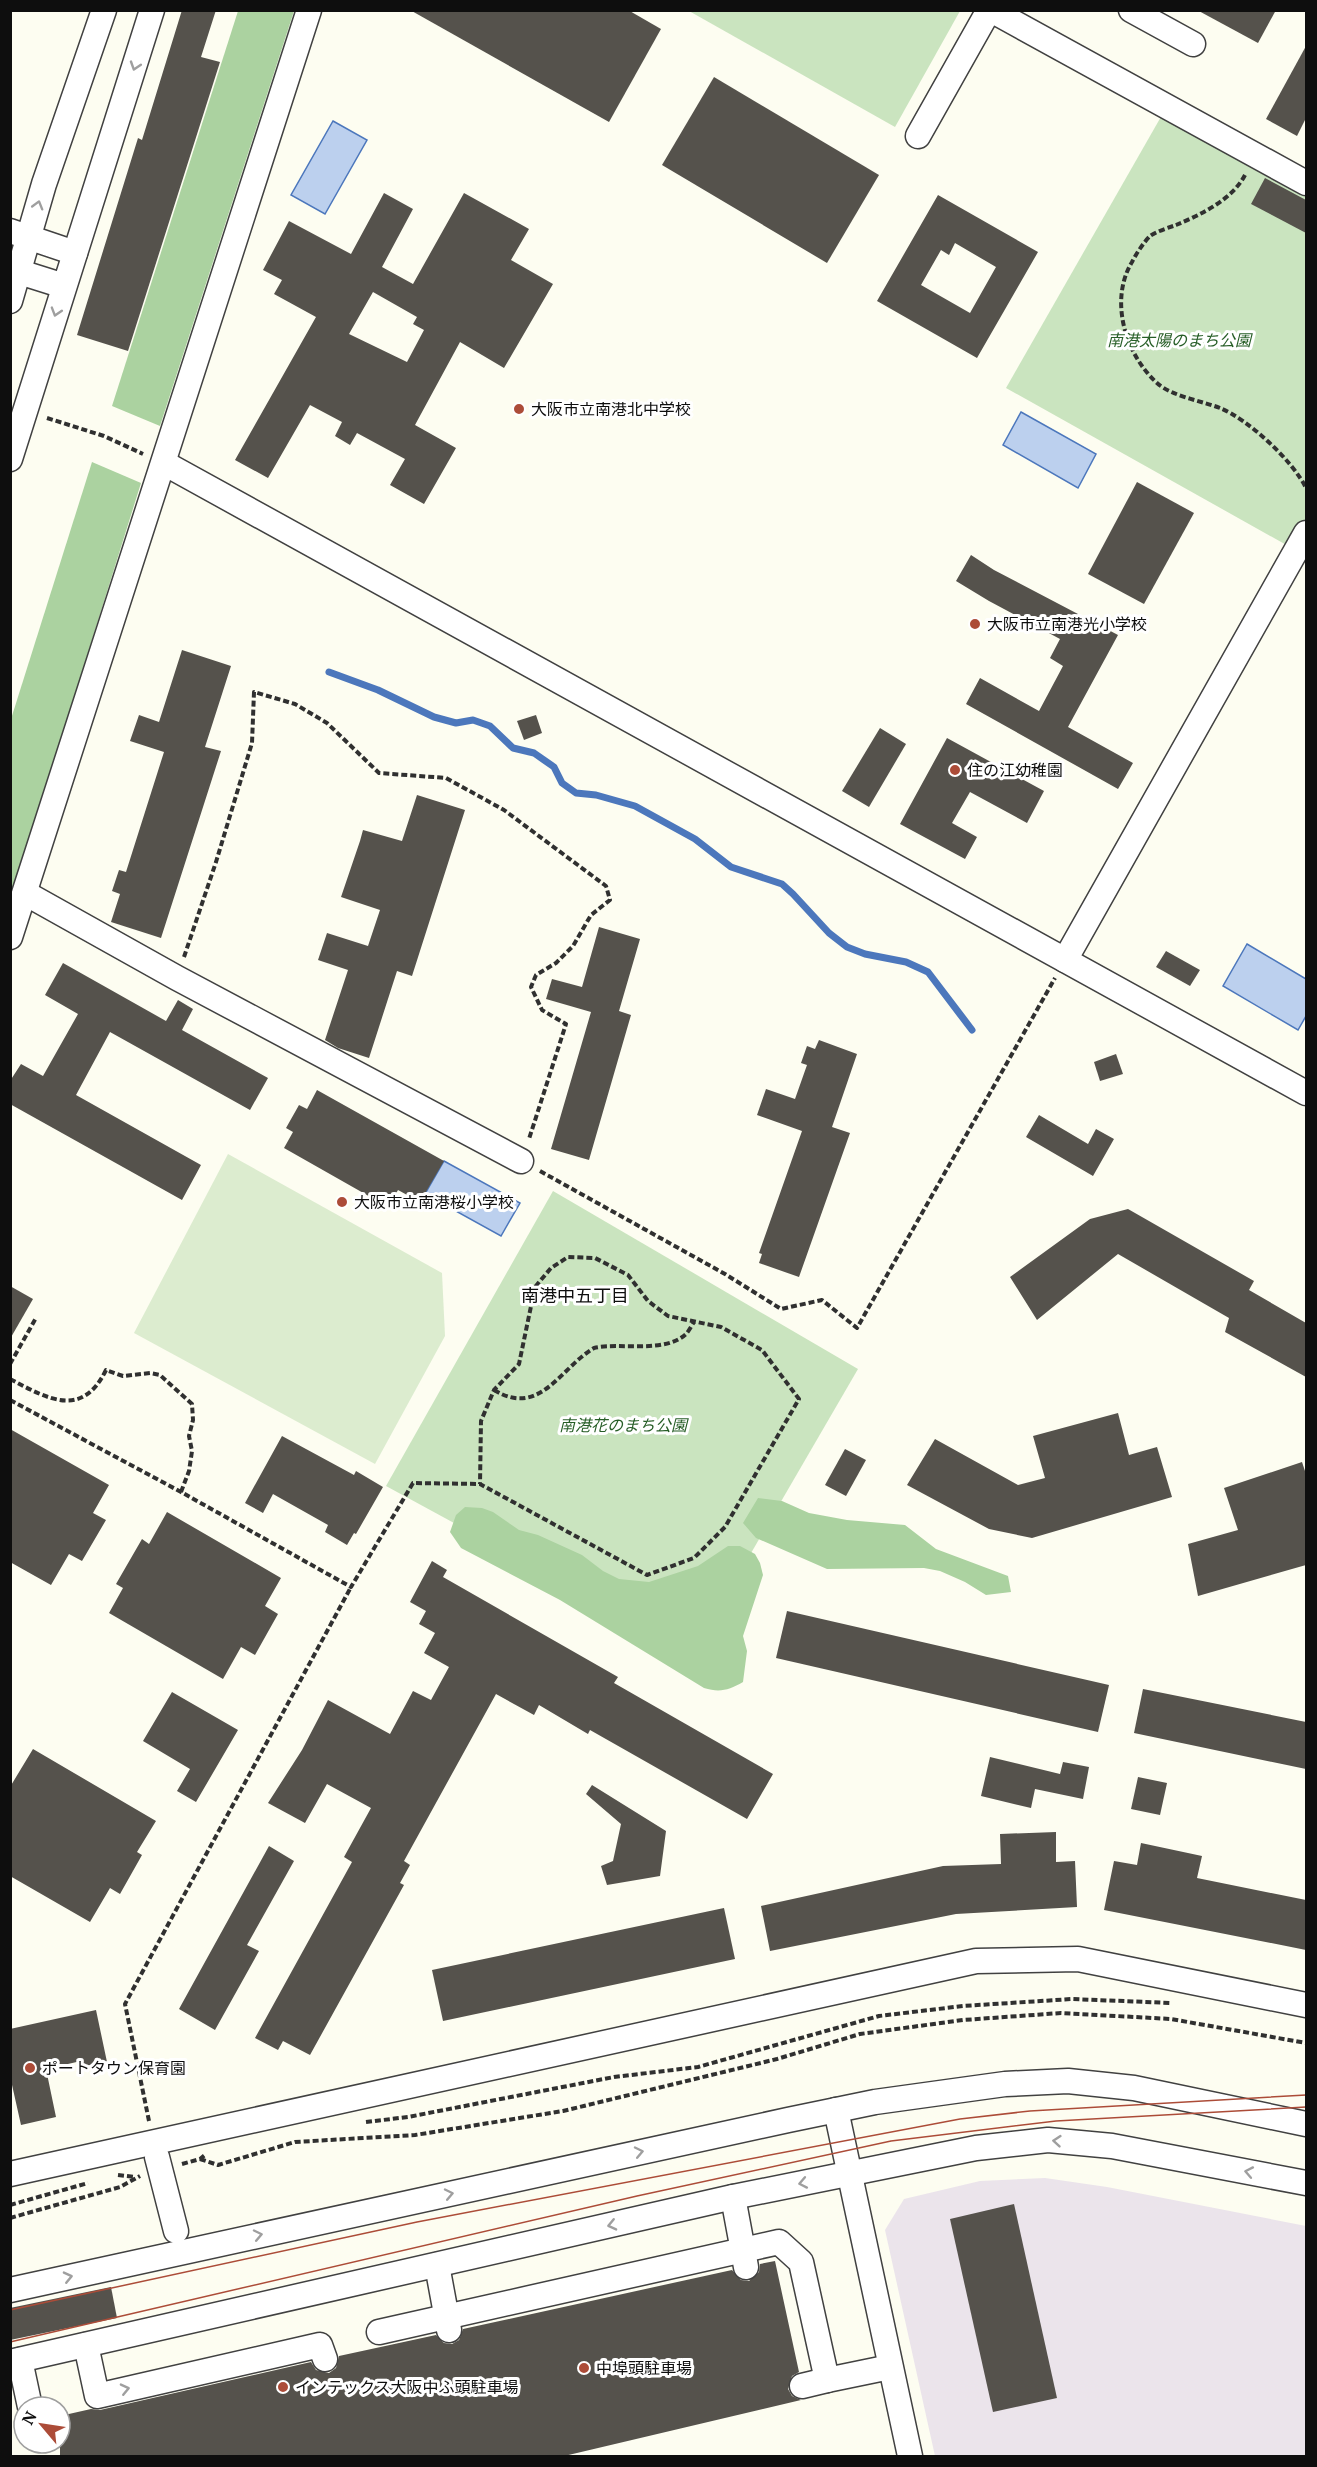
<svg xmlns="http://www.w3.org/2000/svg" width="1317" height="2467" viewBox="0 0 1317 2467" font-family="'PT Serif','Noto Sans JP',serif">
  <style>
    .industrial { fill: #ebe4eb }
    .green { fill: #cae4bf }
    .forest { fill: #abd2a0 }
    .pitch { fill: #dceccf }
    .water { fill: #bcd0ee; stroke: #4c77bc; stroke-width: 1.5 }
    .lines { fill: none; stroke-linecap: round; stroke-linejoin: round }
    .stream { stroke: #4c77bc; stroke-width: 7 }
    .building { fill: #55524c; fill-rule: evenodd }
    .minor-casing { stroke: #414141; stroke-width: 27 }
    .path { stroke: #303030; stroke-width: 4; stroke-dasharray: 6 3; stroke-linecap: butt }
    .minor { stroke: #fff; stroke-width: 24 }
    .tram { stroke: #ac4c38; stroke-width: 1.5 }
    .oneway { stroke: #9f9f9f }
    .poi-dot { fill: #ac4c38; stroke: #fff; stroke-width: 2 }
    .labels { text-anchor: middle; stroke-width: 6; stroke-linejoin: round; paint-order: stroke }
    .park-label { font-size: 16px; font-style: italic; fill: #275e27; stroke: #fff }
    .poi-label { font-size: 16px; fill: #0e0e0e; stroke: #fff; text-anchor: start }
    .neighbourhood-label { font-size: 18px; fill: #0e0e0e; stroke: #fff }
  </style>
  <rect width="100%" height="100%" fill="#fdfdf1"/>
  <!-- industrial -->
  <path class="industrial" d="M1045,2178L1107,2187L1306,2226V2456H935L885,2230L904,2199L980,2181Z"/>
  <!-- green -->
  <g class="green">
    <path d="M689,11L960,10V11L895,127Z"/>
    <path d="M1162,115L1306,195V518L1290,547L1006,388Z"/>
    <path d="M553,1191L858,1369L693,1653L386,1486Z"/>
  </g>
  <!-- forest -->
  <g class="forest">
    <path d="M238,11H294L160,426L112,406Z"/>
    <path d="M92,462L141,483L11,899V719Z"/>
    <path d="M758,1498L782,1501L809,1513L847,1520L905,1525L936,1549L1008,1576L1011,1592L986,1595L965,1582L940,1571L924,1568L827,1569L756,1538L743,1523Z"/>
    <path d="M465,1507L482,1508L493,1512L519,1530L538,1535L582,1555L603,1571L619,1579L649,1582L698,1566L728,1546H740L755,1554L760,1563L763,1575L743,1636L747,1651L743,1682C729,1690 720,1693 704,1688L560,1600L461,1548L450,1532L456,1515Z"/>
  </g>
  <!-- pitch -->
  <path class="pitch" d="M228,1154L442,1273L445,1336L375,1464L134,1333Z"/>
  <!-- water -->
  <g class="water">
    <path d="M333,121L367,140L325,214L291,195Z"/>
    <path d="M1021,412L1096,454L1078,488L1003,445Z"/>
    <path d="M1247,944L1306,979V1016L1298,1030L1223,986Z"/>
    <path d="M444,1161L520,1203L501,1236L425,1194Z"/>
  </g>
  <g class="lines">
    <!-- stream -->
    <path class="stream" d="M329,672L378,690L434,717L456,723L473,720L490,726L513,748L534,753L554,767L562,783L576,793L596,795L635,806L695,839L731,867L782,884L793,894L829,933L847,947L865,954L906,962L928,972L972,1030"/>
  </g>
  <!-- building -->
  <g class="building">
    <path d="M182,10H216L201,57L220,62L128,351L77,335L138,138L142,140Z"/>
    <path d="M410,10H628L661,29L609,122Z"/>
    <path d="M1197,10H1276L1258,43Z"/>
    <path d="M1306,46V118L1297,136L1266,119Z"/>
    <path d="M714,77L879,175L827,263L662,165Z"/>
    <path d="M1265,178L1306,200V233L1251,204Z"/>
    <path d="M384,193L413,209L382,267L413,284L464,193L529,229L511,260L553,284L504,368L460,342L415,425L456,448L424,504L390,485L405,459L357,433L350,445L335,436L342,422L310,405L268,478L235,460L316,317L274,294L282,280L263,270L289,221L351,254ZM373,292L417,317L413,324L424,330L407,362L349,334Z"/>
    <path d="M938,195L1038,252L977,358L877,301ZM955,243L996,267L970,313L921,285L941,250L949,255Z"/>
    <path d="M1137,482L1194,513L1144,604L1088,574Z"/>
    <path d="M971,555L994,570L1118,635L1068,727L1133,763L1118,789L966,704L980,678L1039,711L1063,666L1050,658L1060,639L989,601L956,581Z"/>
    <path d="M182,650L231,666L205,747L221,751L161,938L111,922L120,894L112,891L119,870L126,872L164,752L130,741L139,715L159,722Z"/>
    <path d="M536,715L542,733L524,740L517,721Z"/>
    <path d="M880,728L906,744L869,807L842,791Z"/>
    <path d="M947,738L1044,791L1027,823L970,792L952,823L977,837L965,859L900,824Z"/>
    <path d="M417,795L465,810L412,976L397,971L369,1058L338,1048L325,1040L348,970L318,960L327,933L368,946L380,910L341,897L360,841L363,830L402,841Z"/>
    <path d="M599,927L640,939L619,1011L631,1015L589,1160L551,1149L591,1012L546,999L552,979L582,987Z"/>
    <path d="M1166,951L1200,970L1190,986L1156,967Z"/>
    <path d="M63,963L166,1021L178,1000L193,1009L182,1030L268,1078L250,1110L110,1032L76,1095L201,1165L182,1200L10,1104V1081L21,1064L43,1076L78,1014L45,995Z"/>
    <path d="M819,1040L857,1054L832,1127L850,1133L799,1277L759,1263L762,1254L759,1253L802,1131L757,1115L766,1089L795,1099L807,1065L801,1063L807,1046L815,1049Z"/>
    <path d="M1116,1054L1123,1074L1100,1081L1094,1062Z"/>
    <path d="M317,1090L444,1161L420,1202L398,1190L388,1207L284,1148L293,1132L286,1128L299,1105L307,1109Z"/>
    <path d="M1039,1115L1088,1144L1096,1129L1114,1139L1093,1176L1026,1137Z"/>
    <path d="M1128,1209L1254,1281L1249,1290L1306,1323V1377L1225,1332L1229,1318L1118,1254L1037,1320L1010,1277L1090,1219Z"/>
    <path d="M10,1286L33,1299L10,1339Z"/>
    <path d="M1118,1413L1129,1455L1157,1447L1172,1497L1032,1538L989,1529L907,1485L935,1439L1018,1485L1045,1478L1033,1436Z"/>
    <path d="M10,1429L109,1485L93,1513L106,1520L82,1561L69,1554L51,1585L10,1562Z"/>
    <path d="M282,1436L354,1475L356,1471L383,1487L356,1534L354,1533L347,1545L325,1532L328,1525L273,1494L263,1513L245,1503Z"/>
    <path d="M845,1449L866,1460L846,1496L825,1485Z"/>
    <path d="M1302,1462L1306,1474V1565L1198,1596L1188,1544L1238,1530L1224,1488Z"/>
    <path d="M167,1512L281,1578L265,1606L278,1614L255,1655L241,1647L223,1679L109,1613L123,1588L116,1584L142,1539L149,1544Z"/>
    <path d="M432,1561L447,1570L443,1577L618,1677L614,1683L773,1774L747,1819L590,1730L588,1734L539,1705L534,1715L496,1694L404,1861L410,1865L400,1883L404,1885L310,2055L283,2041L278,2050L255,2038L352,1862L344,1857L371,1808L327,1784L305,1823L268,1803L302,1750L328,1700L390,1734L413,1691L431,1700L449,1667L424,1653L435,1633L419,1624L426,1611L410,1602Z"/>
    <path d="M787,1611L1109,1685L1098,1732L776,1658Z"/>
    <path d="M1143,1689L1306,1722V1769L1134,1733Z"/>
    <path d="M172,1692L238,1730L196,1802L177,1791L190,1769L143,1741Z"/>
    <path d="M33,1749L156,1821L137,1852L142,1855L120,1894L110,1888L90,1922L10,1876V1787Z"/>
    <path d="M990,1757L1060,1774L1063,1762L1089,1767L1083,1799L1035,1789L1031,1808L981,1796Z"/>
    <path d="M1138,1777L1167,1783L1160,1815L1131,1809Z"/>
    <path d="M592,1785L666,1831L660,1876L607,1885L601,1866L613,1861L621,1824L586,1794Z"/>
    <path d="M1056,1832V1862L1075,1861L1077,1907L956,1914L770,1951L761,1906L943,1866L1001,1864L1000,1834Z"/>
    <path d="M1141,1843L1202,1856L1197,1878L1306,1900V1950L1104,1910L1114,1861L1137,1865Z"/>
    <path d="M269,1846L294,1861L247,1945L259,1951L215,2030L179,2009Z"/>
    <path d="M724,1908L735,1959L443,2021L432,1970Z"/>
    <path d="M96,2010L107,2062L82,2067L81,2061L46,2069L56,2117L21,2125L10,2076V2029Z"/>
    <path d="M1014,2204L1057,2398L993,2412L950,2219Z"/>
    <path d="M775,2261L799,2372L792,2376L788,2389L792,2396L801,2400L560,2457H60V2416L91,2409L100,2410L311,2362L316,2370L329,2373L336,2368L339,2356L436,2335L444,2343L452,2344L459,2340L463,2329L732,2270L741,2280L749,2281L759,2272L760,2264Z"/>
    <path d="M111,2287L117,2318L10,2340V2308Z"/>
  </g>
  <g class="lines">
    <defs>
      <g id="minor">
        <path d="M991,10L1306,183"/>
        <path d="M1131,10L1193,44"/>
        <path d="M918,136L989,10"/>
        <path d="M10,231L75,253"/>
        <path d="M10,269L64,286"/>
        <path d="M10,301L44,184L104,10"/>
        <path d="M10,459L152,10"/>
        <path d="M164,463L1306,1093"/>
        <path d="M25,893L177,978L521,1161"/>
        <path d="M10,937L309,10"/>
        <path d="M1065,960L1306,533"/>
        <path d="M836,2110L910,2456"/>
        <path d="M157,2157L176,2231"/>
        <path d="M10,2174L976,1961L1078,1959L1306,2005"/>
        <path d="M733,2197L746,2267"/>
        <path d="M437,2265L449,2330"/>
        <path d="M10,2290L788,2120L875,2102L1005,2084L1068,2081L1134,2088L1306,2124"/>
        <path d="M379,2332L779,2242L801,2262L827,2380L890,2367"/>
        <path d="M86,2345L97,2396L320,2345L325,2359"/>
        <path d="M20,2360L30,2407"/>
        <path d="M10,2362L733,2197L976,2148L1048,2140L1112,2146L1306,2183"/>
        <path d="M802,2386L827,2380"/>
      </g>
    </defs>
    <!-- minor casing -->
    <use href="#minor" class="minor-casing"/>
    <!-- path -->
    <g class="path">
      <path d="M1245,175C1232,200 1200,215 1176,225C1168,228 1157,231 1150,236C1144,242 1136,254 1132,262C1109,300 1125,354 1157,383C1171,396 1202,401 1220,408C1248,419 1293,461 1306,488"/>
      <path d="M47,418L104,436L143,454"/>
      <path d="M184,957L216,862L252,743L254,692L295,704L327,723L379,773L446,778L504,810L606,886L610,900L591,915L573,946L556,963L536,975L531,987L542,1010L566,1024L529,1139"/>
      <path d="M540,1171L725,1274L781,1309L822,1300L857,1328L1055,978"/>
      <path d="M10,1364L36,1318"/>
      <path d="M10,1379C48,1399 82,1419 106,1370L123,1376L150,1373L160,1375L192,1404L193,1420L189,1436L192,1451L189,1471L181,1492"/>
      <path d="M494,1390C540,1418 560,1368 594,1348C620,1342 665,1354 686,1334C689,1331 692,1325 694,1322"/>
      <path d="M10,1400L181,1492L351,1587L413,1483L480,1484L647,1575L694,1558L725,1527L799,1399L762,1350L721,1327L668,1316L648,1301L628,1275L595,1258L568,1257L551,1268L535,1287L519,1364L494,1390L481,1421L480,1484"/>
      <path d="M149,2121L125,2004L351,1587"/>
      <path d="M366,2122L408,2117L614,2077L698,2067L879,2016L963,2006L1072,1999L1171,2003"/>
      <path d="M200,2159L218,2165L295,2142L415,2135L563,2111L777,2059L860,2034L963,2020L1061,2013L1171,2019L1306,2043"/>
      <path d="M182,2164L200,2159L205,2155"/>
      <path d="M118,2175L135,2177"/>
      <path d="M10,2205L88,2183"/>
      <path d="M10,2218L120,2187L140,2176"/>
    </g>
    <!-- minor -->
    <use href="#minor" class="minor"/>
    <!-- tram -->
    <g class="tram">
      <path d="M10,2310L417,2222L960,2119L1030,2111L1306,2095"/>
      <path d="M10,2342L637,2196L891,2141L1056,2121L1306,2107"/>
    </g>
  </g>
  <!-- one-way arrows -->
  <defs><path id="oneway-chevron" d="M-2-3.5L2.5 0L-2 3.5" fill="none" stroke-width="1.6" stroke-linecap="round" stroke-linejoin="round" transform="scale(1.5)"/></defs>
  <g class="oneway">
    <use href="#oneway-chevron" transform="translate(135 66) rotate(108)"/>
    <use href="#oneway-chevron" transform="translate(38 205) rotate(-74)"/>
    <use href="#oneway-chevron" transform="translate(56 312) rotate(107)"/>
    <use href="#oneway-chevron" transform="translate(1057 2141) rotate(-175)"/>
    <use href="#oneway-chevron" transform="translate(639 2152) rotate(-12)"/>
    <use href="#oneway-chevron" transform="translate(1249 2172) rotate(-169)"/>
    <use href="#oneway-chevron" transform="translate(803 2183) rotate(169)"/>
    <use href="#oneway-chevron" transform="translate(449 2194) rotate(-12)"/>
    <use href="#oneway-chevron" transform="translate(612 2225) rotate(167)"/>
    <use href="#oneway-chevron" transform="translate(258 2235) rotate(-12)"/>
    <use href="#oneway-chevron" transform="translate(68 2277) rotate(-13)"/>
    <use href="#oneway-chevron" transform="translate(125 2389) rotate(-13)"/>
  </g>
  <!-- markers -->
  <g class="poi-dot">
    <circle cx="519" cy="409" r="6"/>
    <circle cx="975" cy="624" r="6"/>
    <circle cx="955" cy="770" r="6"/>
    <circle cx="342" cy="1202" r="6"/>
    <circle cx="30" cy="2068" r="6"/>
    <circle cx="584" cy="2368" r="6"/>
    <circle cx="283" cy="2387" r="6"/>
  </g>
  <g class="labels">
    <!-- park labels -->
    <g class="park-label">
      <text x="1179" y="346">南港太陽のまち公園</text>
      <text x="623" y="1431">南港花のまち公園</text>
    </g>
    <!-- poi labels -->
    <g class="poi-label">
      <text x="531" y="415">大阪市立南港北中学校</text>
      <text x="987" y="630">大阪市立南港光小学校</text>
      <text x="967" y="776">住の江幼稚園</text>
      <text x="354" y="1208">大阪市立南港桜小学校</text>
      <text x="42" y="2074">ポートタウン保育園</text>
      <text x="596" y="2374">中埠頭駐車場</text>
      <text x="295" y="2393">インテックス大阪中ふ頭駐車場</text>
    </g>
    <!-- neighbourhood labels -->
    <g class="neighbourhood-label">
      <text x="575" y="1302">南港中五丁目</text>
    </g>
  </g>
  <!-- border -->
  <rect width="1317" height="2467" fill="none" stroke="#0e0e0e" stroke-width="24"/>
  <!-- north arrow -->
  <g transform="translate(42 2425) rotate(299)"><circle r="28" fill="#ffffff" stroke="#9f9f9f" stroke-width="1.5"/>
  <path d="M0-4.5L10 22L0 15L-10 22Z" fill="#ac4c38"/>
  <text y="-9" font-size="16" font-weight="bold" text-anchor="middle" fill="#0e0e0e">N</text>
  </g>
</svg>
